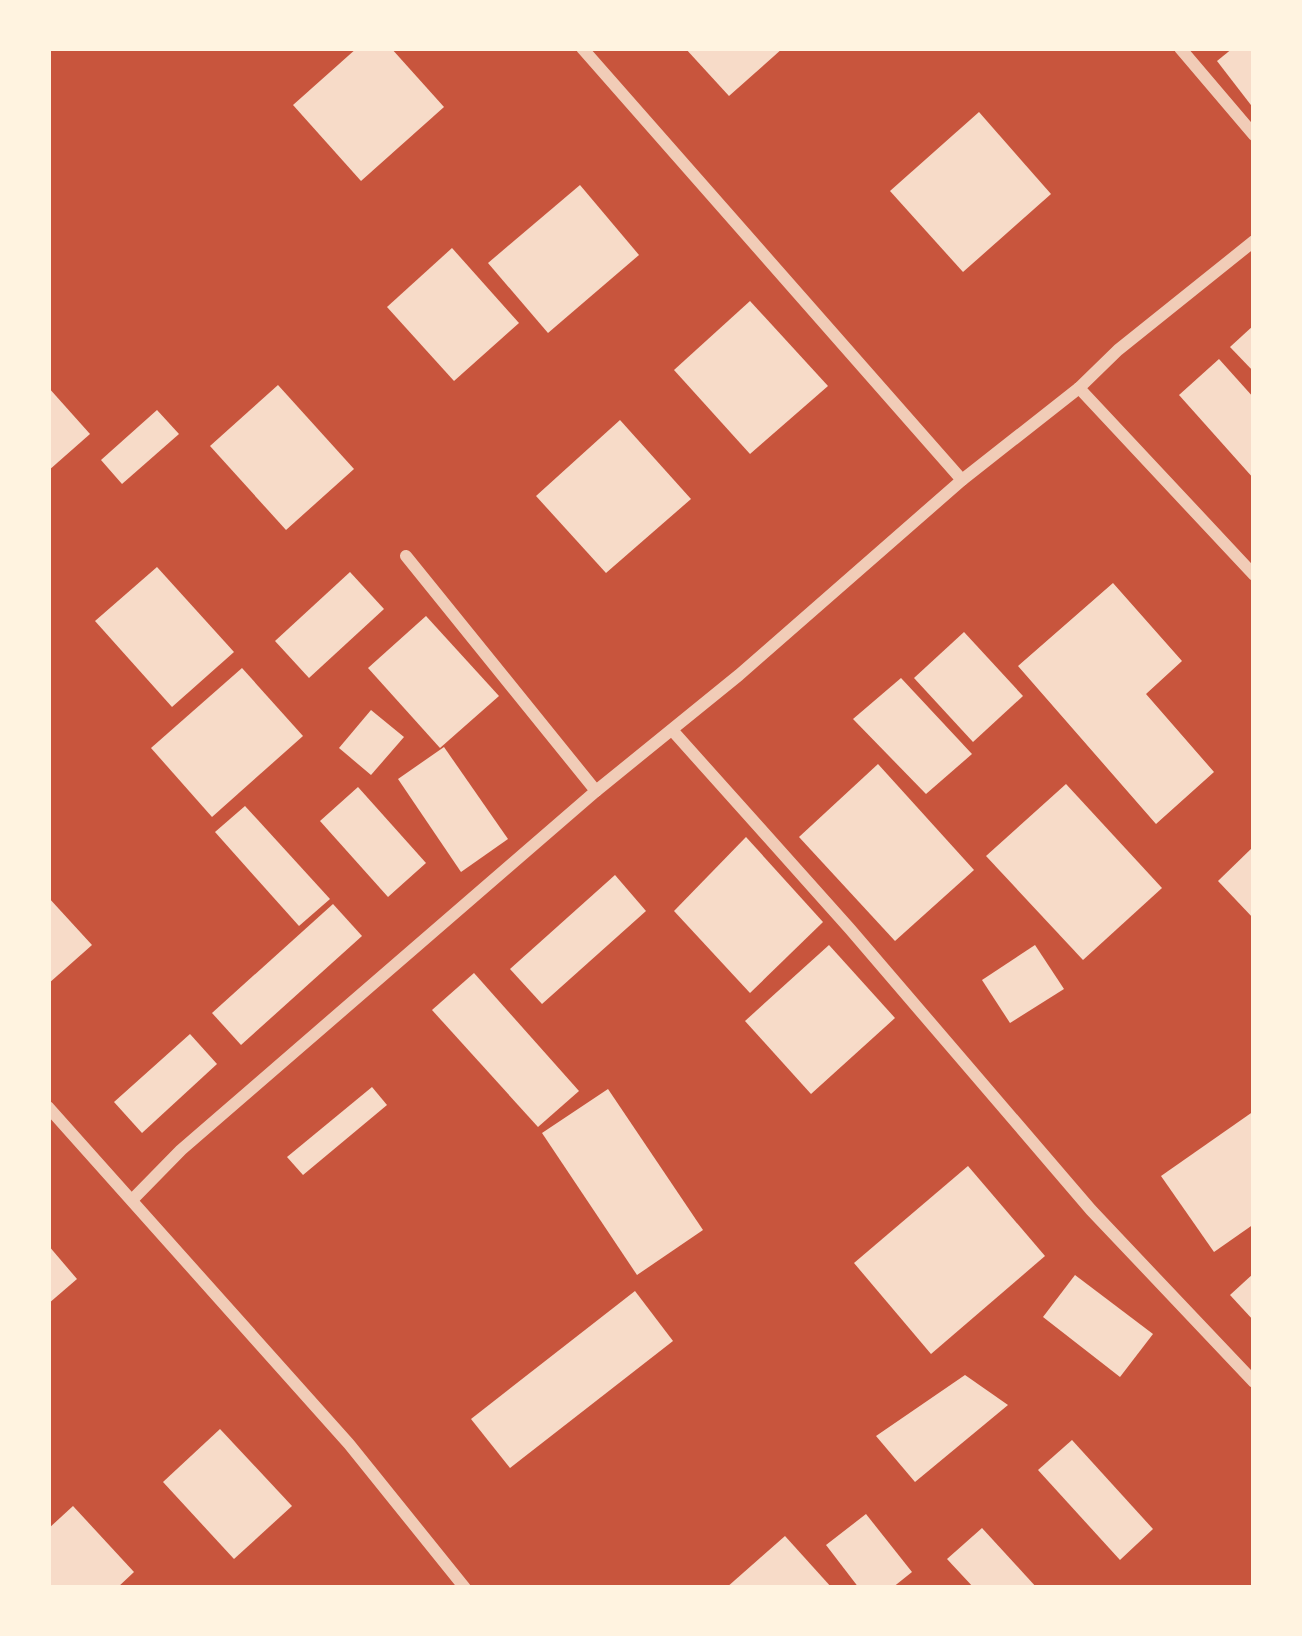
<svg xmlns="http://www.w3.org/2000/svg" width="1302" height="1636" viewBox="0 0 1302 1636" font-family="'Noto Sans',sans-serif">
  <style>
    .building { fill: #f7dbc8 }
    .lines { fill: none; stroke-linecap: round; stroke-linejoin: round }
    .minor { stroke: #f1ccb7; stroke-width: 12 }
  </style>
  <rect width="100%" height="100%" fill="#c8553d"/>
  <!-- building -->
  <g class="building">
    <path d="M357,48H391L444,107L361,181L293,105Z"/>
    <path d="M685,48H783L729,96Z"/>
    <path d="M1233,48H1254V109L1217,61Z"/>
    <path d="M979,112L1051,194L963,272L890,191Z"/>
    <path d="M580,185L639,255L548,333L488,263Z"/>
    <path d="M452,248L519,323L454,381L387,307Z"/>
    <path d="M750,301L828,386L750,454L674,370Z"/>
    <path d="M1254,325V372L1230,347Z"/>
    <path d="M1219,359L1254,398V479L1179,395Z"/>
    <path d="M278,385L354,469L286,530L210,446Z"/>
    <path d="M48,387L90,434L48,471Z"/>
    <path d="M157,410L179,434L122,484L101,460Z"/>
    <path d="M620,420L691,499L606,573L536,496Z"/>
    <path d="M157,567L234,652L172,707L95,621Z"/>
    <path d="M350,572L384,609L309,678L275,641Z"/>
    <path d="M1113,583L1182,661L1146,694L1214,772L1156,824L1018,666Z"/>
    <path d="M426,616L499,696L440,748L368,668Z"/>
    <path d="M964,632L1023,696L973,742L914,678Z"/>
    <path d="M242,668L303,736L212,817L151,748Z"/>
    <path d="M901,678L972,754L926,794L853,719Z"/>
    <path d="M371,710L404,737L371,775L339,748Z"/>
    <path d="M444,747L508,839L461,872L398,779Z"/>
    <path d="M878,764L974,870L895,941L799,837Z"/>
    <path d="M1066,784L1162,888L1083,960L986,856Z"/>
    <path d="M358,787L426,863L388,897L320,821Z"/>
    <path d="M245,806L330,899L299,926L215,832Z"/>
    <path d="M746,837L823,922L750,993L674,911Z"/>
    <path d="M1254,846V919L1218,881Z"/>
    <path d="M615,875L646,911L542,1004L510,969Z"/>
    <path d="M48,897L92,945L48,984Z"/>
    <path d="M333,904L362,936L241,1045L212,1013Z"/>
    <path d="M829,945L895,1018L811,1094L745,1021Z"/>
    <path d="M1035,945L1064,989L1010,1023L982,980Z"/>
    <path d="M474,973L579,1091L538,1127L432,1010Z"/>
    <path d="M190,1034L217,1064L142,1133L114,1102Z"/>
    <path d="M372,1087L387,1105L303,1175L287,1157Z"/>
    <path d="M608,1089L703,1230L637,1275L542,1133Z"/>
    <path d="M1254,1111V1224L1214,1252L1161,1176Z"/>
    <path d="M968,1166L1045,1256L931,1354L854,1263Z"/>
    <path d="M48,1245L77,1279L48,1304Z"/>
    <path d="M1254,1273V1321L1230,1295Z"/>
    <path d="M1075,1275L1153,1334L1120,1377L1043,1317Z"/>
    <path d="M635,1291L673,1341L510,1468L471,1419Z"/>
    <path d="M965,1375L1008,1405L915,1482L876,1436Z"/>
    <path d="M220,1429L292,1506L234,1559L163,1482Z"/>
    <path d="M1072,1440L1153,1529L1120,1560L1038,1470Z"/>
    <path d="M73,1506L134,1572L117,1588H48V1529Z"/>
    <path d="M866,1514L912,1572L892,1588H859L826,1545Z"/>
    <path d="M982,1528L1037,1588H974L947,1559Z"/>
    <path d="M785,1536L832,1588H726Z"/>
  </g>
  <g class="lines">
    <!-- minor -->
    <g class="minor">
      <path d="M582,48L962,480"/>
      <path d="M1180,48L1254,135"/>
      <path d="M1079,388L1254,575"/>
      <path d="M406,556L596,791"/>
      <path d="M672,730L850,929L1091,1210L1254,1382"/>
      <path d="M48,1107L349,1444L465,1588"/>
      <path d="M132,1200L181,1150L596,791L739,675L962,480L1079,388L1118,350L1254,241"/>
    </g>
  </g>
  <!-- border -->
  <rect width="1302" height="1636" fill="none" stroke="#fff3e0" stroke-width="102"/>
</svg>
